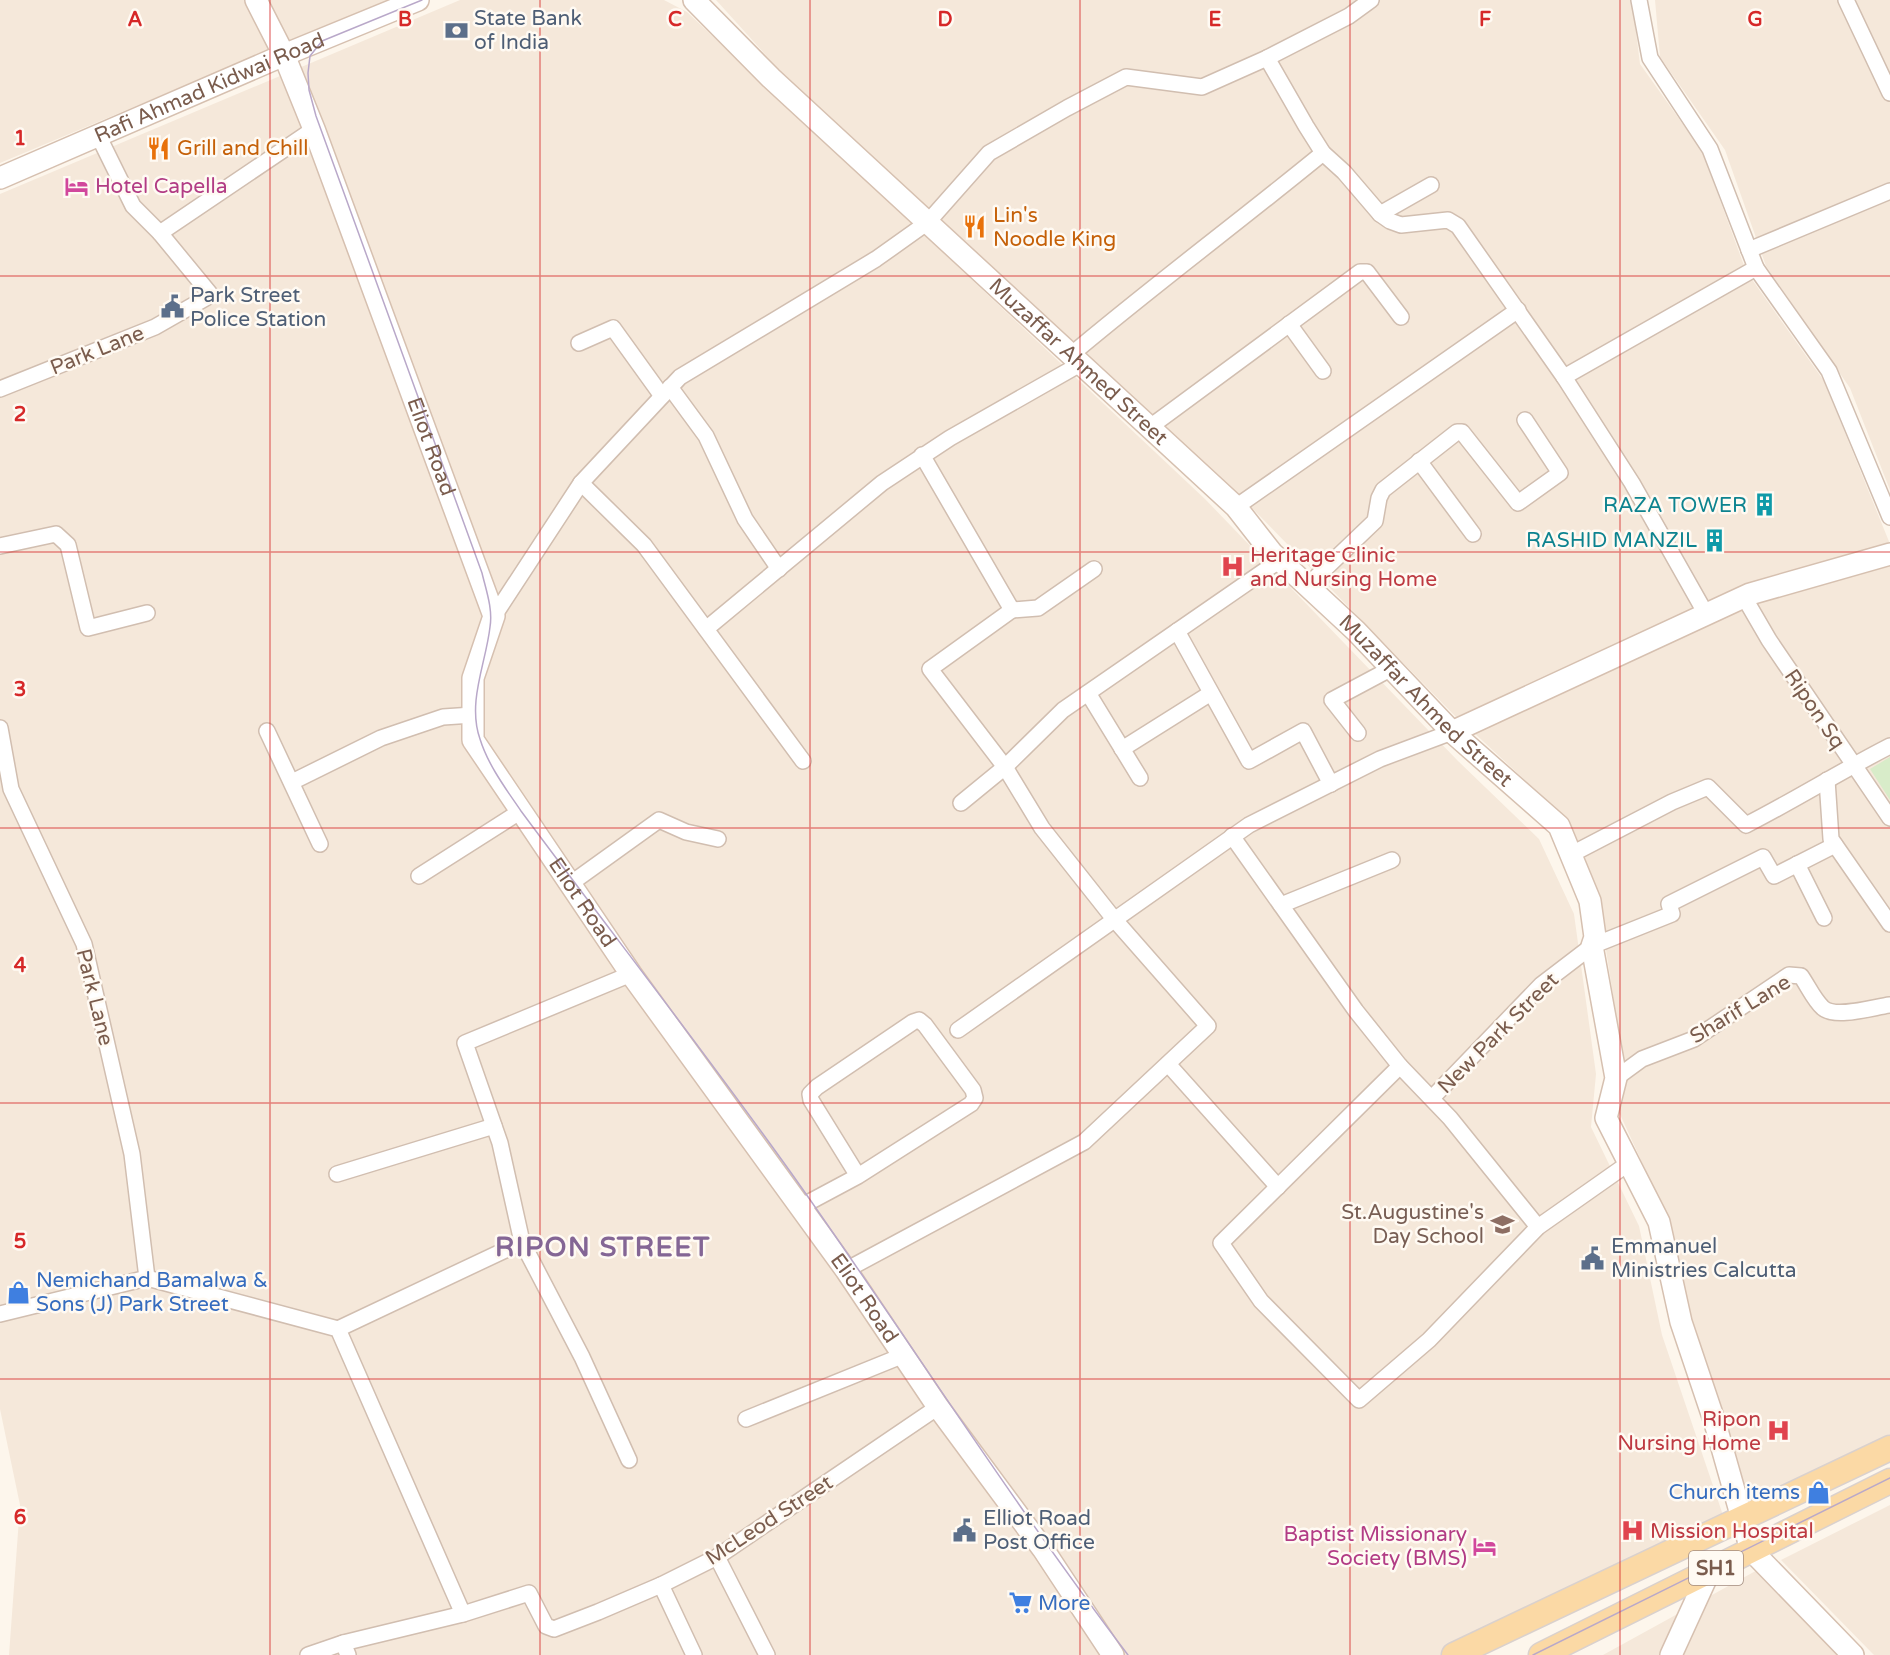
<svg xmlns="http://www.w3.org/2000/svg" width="1890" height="1655" viewBox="0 0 1890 1655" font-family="'Varela Round',sans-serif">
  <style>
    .residential { fill: #f5e8da }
    .green { fill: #d8ecc9 }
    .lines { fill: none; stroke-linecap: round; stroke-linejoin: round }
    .street-casing { stroke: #d1beb0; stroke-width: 18 }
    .secondary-casing { stroke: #d6c0b0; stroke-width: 24 }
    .primary-casing { stroke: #dad1cd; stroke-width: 27 }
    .street { stroke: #fff; stroke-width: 15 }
    .secondary { stroke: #fff; stroke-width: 21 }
    .primary { stroke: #fbd9a5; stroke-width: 24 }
    .tram { stroke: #b9a8c9; stroke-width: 1.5 }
    .grid { fill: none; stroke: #d62828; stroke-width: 1.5; stroke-opacity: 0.55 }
    .labels { text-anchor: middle; stroke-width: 5; stroke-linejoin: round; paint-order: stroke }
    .shield { fill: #fffaf3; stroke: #a28b7f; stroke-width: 1.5 }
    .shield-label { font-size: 20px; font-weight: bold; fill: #7a5c4d }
    .service-label { font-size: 21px; fill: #4e5e75; stroke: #fffaf3; text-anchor: start }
    .street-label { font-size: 21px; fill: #7a5c4d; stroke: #fffaf3 }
    .food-label { font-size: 21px; fill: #c56008; stroke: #fffaf3; text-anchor: start }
    .hotel-label { font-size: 21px; fill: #b23c85; stroke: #fffaf3; text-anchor: start }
    .culture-label { font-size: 21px; fill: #0d838f; stroke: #fffaf3; text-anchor: end }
    .health-label { font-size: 21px; fill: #be3a42; stroke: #fffaf3; text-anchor: start }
    .education-label { font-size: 21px; fill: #785e54; stroke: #fffaf3; text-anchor: end }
    .shop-label { font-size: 21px; fill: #366cbe; stroke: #fffaf3; text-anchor: start }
    .district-label { font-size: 27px; font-weight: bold; letter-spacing: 1.5px; fill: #846695; stroke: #fffaf3 }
    .grid-label { font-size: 20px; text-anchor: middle; font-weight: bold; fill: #d62828; stroke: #fffaf3; stroke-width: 5; stroke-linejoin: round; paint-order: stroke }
  </style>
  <rect width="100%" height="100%" fill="#fdf6ec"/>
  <!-- residential -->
  <g class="residential">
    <path d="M0,0H389L0,163Z"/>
    <path d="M460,0H664L687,12L1205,499L1458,761L1539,839L1574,914L1596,1074L1591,1127L1639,1226L1662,1335L1728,1530L1462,1655H9L20,1505L0,1409V194Z"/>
    <path d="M716,0H1632L1640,64L1702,151L1746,271L1824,381L1890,544L1747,585L1456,717L1250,506L782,73Z"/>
    <path d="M1655,0H1890V490L1850,388L1766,266L1725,150L1660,57Z"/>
    <path d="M1890,563V1450L1751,1513L1691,1319L1666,1215L1619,1112L1624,1066L1597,892L1568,820L1471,730L1757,601Z"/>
    <path d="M1890,1505V1655H1874L1781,1560Z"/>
    <path d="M1761,1568L1843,1655H1603Z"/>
  </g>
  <!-- green -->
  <path class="green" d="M1890,757V800L1870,769Z"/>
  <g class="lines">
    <defs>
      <g id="street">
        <path d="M1639,0L1650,58L1710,149L1756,268L1829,371L1890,517"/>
        <path d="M1846,0L1890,93"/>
        <path d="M1267,58L1306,126L1323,153L1344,172L1380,214L1390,221L1401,225L1448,220L1458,226L1564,377L1632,483L1706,614"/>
        <path d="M98,135L133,206L160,233"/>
        <path d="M1380,214L1431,185"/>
        <path d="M1749,250L1890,191"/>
        <path d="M1289,324L1323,371"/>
        <path d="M579,343L613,328L662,396"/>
        <path d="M1072,354C1154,285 1240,221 1323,153"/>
        <path d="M1564,377L1756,268"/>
        <path d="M670,387L706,436L745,519L779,569"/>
        <path d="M0,389L155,327L211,295L160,233L314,129"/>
        <path d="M1150,427L1360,272H1367L1401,317"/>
        <path d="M1419,461L1473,534"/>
        <path d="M581,483L644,545L803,761"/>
        <path d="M1236,507L1518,310"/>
        <path d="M0,546L56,534L68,545L88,628L147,613"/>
        <path d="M1307,586L1375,521L1379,498L1383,490L1457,432H1462L1518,503L1560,473L1525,420"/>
        <path d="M1744,597L1769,640L1890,818"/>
        <path d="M1012,610L1038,608L1094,569"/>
        <path d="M494,616L581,483L680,377L876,259L928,222L989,153L1067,108L1126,77L1202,87L1267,58L1349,16L1371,0"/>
        <path d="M706,629L882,483L950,438L1082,363"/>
        <path d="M1177,631L1249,761L1303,731L1331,784"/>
        <path d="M1088,693L1140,778"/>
        <path d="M0,728L11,789L84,944L132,1154L147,1278"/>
        <path d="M267,731L320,844"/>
        <path d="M1358,733L1332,700L1392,668"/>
        <path d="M1122,749L1211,693"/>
        <path d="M1827,780L1831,839L1890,924"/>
        <path d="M292,782L381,738L443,717L473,715"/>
        <path d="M961,803L1005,767L1063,710L1280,560"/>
        <path d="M1232,836L1356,1011L1400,1066L1450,1118L1538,1227"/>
        <path d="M1570,855L1672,802L1708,787L1746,825C1795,800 1841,771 1890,746"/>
        <path d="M1797,864L1824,918"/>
        <path d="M419,876L521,811"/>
        <path d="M570,884L659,820L686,832L718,839"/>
        <path d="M1281,905L1392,860"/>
        <path d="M958,1030L1249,825L1380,759L1452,732"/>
        <path d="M1168,1064L1278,1187"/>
        <path d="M1400,1066L1221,1243L1261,1301L1359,1400L1429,1340L1538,1227L1629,1163"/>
        <path d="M1616,1078L1642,1059L1694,1039L1789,975L1801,976C1808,986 1814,1000 1823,1008C1836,1019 1874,1007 1890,1005"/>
        <path d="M1432,1098L1541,985L1592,946L1672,914L1669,904L1763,857L1774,876L1835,845"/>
        <path d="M337,1174L494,1126"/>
        <path d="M800,1207L858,1176L811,1100L810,1094L817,1087L913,1022L919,1020L925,1025L973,1090L975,1098L971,1104L858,1176"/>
        <path d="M522,1242L582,1357L629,1460"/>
        <path d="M846,1270L1084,1142L1208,1026L1114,919L1042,828L1005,767L930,669L1012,610L922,455"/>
        <path d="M0,1314L147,1278L338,1329L463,1614"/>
        <path d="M338,1329L522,1242L500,1143L465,1043L631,974"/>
        <path d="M746,1419L904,1355"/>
        <path d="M717,1557L767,1655"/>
        <path d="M343,1643L463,1614L529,1593L546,1626L554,1629L598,1612L661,1585"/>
        <path d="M308,1655L343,1643L348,1655"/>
        <path d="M694,1655L661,1585L717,1557L938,1407"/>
      </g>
      <g id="secondary">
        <path id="s1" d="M256,0L284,55L314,129L494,616L473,678V740L631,974L846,1270L938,1407L1043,1549L1113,1655"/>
        <path id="s2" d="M694,0L771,78L1236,507L1272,553L1356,631L1452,732L1559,826L1590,901L1595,937L1592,946L1616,1078L1606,1118L1659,1222L1681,1322L1715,1423L1751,1550L1853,1655"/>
        <path id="s3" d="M0,178L284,55L418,0"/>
        <path d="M1452,732L1750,594L1890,554"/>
        <path d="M1671,1655L1709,1572"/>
      </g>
      <g id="primary">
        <path d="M1454,1655L1890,1448"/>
        <path d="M1541,1655L1890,1481"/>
      </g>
    </defs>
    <!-- street casing -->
    <use href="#street" class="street-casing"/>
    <!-- secondary casing -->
    <use href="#secondary" class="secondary-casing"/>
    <!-- primary casing -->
    <use href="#primary" class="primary-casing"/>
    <!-- street -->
    <use href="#street" class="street"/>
    <!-- secondary -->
    <use href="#secondary" class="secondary"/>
    <!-- primary -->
    <use href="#primary" class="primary"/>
    <!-- tram -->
    <g class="tram">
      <path d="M422,0L322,41L310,56L308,73L309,90L316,116L482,573C486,590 493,609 490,627C486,663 467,702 480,739C488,765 506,789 521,811C613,935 709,1057 799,1184C909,1340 1012,1502 1128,1655"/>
      <path d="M1533,1655L1890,1478"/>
    </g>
  </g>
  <!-- grid -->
  <path class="grid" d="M270,0V1655M540,0V1655M810,0V1655M1080,0V1655M1350,0V1655M1620,0V1655M0,276H1890M0,552H1890M0,828H1890M0,1103H1890M0,1379H1890"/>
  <!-- icons -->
  <defs>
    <symbol id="bank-bare" viewBox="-9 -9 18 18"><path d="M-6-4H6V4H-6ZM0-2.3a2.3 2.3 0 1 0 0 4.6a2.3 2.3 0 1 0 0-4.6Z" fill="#5c6f8a" stroke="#fffaf3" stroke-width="2.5" paint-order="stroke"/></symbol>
    <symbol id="restaurant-bare" viewBox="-9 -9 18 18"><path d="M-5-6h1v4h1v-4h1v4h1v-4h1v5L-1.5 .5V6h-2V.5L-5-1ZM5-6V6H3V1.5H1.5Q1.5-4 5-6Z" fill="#e8710a" stroke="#fffaf3" stroke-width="2.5" paint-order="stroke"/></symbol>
    <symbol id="hotel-bare" viewBox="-9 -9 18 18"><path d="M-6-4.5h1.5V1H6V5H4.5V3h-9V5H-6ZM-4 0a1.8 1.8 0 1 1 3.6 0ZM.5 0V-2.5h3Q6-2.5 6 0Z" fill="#d1479c" stroke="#fffaf3" stroke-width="2.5" paint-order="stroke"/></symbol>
    <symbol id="civic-bare" viewBox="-9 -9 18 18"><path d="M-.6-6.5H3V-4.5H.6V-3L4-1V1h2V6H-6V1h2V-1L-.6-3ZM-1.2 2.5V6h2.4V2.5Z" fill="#5c6f8a" stroke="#fffaf3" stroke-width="2.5" paint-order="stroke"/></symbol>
    <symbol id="building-bare" viewBox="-9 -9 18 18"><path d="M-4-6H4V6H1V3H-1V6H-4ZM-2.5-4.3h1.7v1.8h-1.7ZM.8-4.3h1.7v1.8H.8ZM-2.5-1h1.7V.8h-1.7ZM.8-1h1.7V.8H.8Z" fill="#0f9aa8" stroke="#fffaf3" stroke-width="2.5" paint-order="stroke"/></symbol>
    <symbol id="hospital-bare" viewBox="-9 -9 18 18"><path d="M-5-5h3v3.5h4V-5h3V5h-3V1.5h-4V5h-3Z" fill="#e0444e" stroke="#fffaf3" stroke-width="2.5" paint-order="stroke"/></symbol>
    <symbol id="school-bare" viewBox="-9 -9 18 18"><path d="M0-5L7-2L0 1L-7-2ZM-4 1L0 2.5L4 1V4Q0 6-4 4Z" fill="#8d6e63" stroke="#fffaf3" stroke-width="2.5" paint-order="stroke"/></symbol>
    <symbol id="shop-bare" viewBox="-9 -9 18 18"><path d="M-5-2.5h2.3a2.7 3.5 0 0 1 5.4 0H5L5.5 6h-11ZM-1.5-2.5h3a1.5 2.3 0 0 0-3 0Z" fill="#3f7fe0" stroke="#fffaf3" stroke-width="2.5" paint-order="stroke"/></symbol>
    <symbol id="supermarket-bare" viewBox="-9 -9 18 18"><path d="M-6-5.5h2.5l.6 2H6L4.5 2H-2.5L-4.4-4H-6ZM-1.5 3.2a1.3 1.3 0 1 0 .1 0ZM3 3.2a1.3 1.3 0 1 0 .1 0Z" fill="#3f7fe0" stroke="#fffaf3" stroke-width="2.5" paint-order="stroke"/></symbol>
  </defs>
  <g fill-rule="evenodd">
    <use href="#bank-bare" x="440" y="14" width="33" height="33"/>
    <use href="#restaurant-bare" x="142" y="132" width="33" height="33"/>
    <use href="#hotel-bare" x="60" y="170" width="33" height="33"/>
    <use href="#restaurant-bare" x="958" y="210" width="33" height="33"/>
    <use href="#civic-bare" x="156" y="290" width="33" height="33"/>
    <use href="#building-bare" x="1748" y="488" width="33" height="33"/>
    <use href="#building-bare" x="1698" y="524" width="33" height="33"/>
    <use href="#hospital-bare" x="1216" y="550" width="33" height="33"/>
    <use href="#school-bare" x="1486" y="1208" width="33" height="33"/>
    <use href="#civic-bare" x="1576" y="1242" width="33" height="33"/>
    <use href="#shop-bare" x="2" y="1276" width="33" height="33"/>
    <use href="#hospital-bare" x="1762" y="1414" width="33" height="33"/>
    <use href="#shop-bare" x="1802" y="1476" width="33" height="33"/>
    <use href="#civic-bare" x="948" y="1514" width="33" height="33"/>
    <use href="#hospital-bare" x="1616" y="1514" width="33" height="33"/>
    <use href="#hotel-bare" x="1468" y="1530" width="33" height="33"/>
    <use href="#supermarket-bare" x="1004" y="1586" width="33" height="33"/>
  </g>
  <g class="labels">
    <!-- shield labels -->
    <rect class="shield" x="1689" y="1551" width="54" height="34" rx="4.5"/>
    <g class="shield-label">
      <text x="1716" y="1575">SH1</text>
    </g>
    <!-- service labels -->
    <g class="service-label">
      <text x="474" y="25">State Bank<tspan x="474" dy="24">of India</tspan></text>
      <text x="190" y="302">Park Street<tspan x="190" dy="24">Police Station</tspan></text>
      <text x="1611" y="1253">Emmanuel<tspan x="1611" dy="24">Ministries Calcutta</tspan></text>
      <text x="983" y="1525">Elliot Road<tspan x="983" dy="24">Post Office</tspan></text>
    </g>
    <!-- street labels -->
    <g class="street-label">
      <text dy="7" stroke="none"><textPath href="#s3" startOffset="228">Rafi Ahmad Kidwai Road</textPath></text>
      <text transform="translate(97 350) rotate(-22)" y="7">Park Lane</text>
      <text dy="7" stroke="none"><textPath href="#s2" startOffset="528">Muzaffar Ahmed Street</textPath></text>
      <text dy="7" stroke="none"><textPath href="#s1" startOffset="480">Eliot Road</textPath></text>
      <text dy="7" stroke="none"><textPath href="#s2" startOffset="1014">Muzaffar Ahmed Street</textPath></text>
      <text transform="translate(1815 709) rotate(56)" y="7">Ripon Sq</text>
      <text dy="7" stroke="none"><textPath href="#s1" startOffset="984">Eliot Road</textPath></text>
      <text transform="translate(95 997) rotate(76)" y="7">Park Lane</text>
      <text transform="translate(1740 1009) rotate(-31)" y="7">Sharif Lane</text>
      <text transform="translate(1498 1033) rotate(-45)" y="7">New Park Street</text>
      <text dy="7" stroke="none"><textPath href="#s1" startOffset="1470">Eliot Road</textPath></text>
      <text transform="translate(769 1520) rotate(-33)" y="7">McLeod Street</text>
    </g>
    <!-- food labels -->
    <g class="food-label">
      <text x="177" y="155">Grill and Chill</text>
      <text x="993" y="222">Lin's<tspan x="993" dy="24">Noodle King</tspan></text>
    </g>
    <!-- hotel labels -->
    <g class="hotel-label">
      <text x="95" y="193">Hotel Capella</text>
      <text x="1467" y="1541" text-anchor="end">Baptist Missionary<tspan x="1467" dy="24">Society (BMS)</tspan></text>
    </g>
    <!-- culture labels -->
    <g class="culture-label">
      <text x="1747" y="512">RAZA TOWER</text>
      <text x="1697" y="547">RASHID MANZIL</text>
    </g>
    <!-- health labels -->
    <g class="health-label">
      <text x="1250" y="562">Heritage Clinic<tspan x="1250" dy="24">and Nursing Home</tspan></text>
      <text x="1761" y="1426" text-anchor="end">Ripon<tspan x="1761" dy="24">Nursing Home</tspan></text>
      <text x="1650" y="1538">Mission Hospital</text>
    </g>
    <!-- education labels -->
    <g class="education-label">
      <text x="1484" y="1219">St.Augustine's<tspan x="1484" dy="24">Day School</tspan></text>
    </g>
    <!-- shop labels -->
    <g class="shop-label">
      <text x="36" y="1287">Nemichand Bamalwa &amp;<tspan x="36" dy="24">Sons (J) Park Street</tspan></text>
      <text x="1800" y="1499" text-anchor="end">Church items</text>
      <text x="1038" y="1610">More</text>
    </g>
    <!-- district labels -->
    <g class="district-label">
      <text x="603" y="1256">RIPON STREET</text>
    </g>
  </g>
  <g class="grid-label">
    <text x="135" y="26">A</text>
    <text x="405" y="26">B</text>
    <text x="675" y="26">C</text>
    <text x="945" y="26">D</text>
    <text x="1215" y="26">E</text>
    <text x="1485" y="26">F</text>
    <text x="1755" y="26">G</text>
    <text x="20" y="145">1</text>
    <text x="20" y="421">2</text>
    <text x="20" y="696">3</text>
    <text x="20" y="972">4</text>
    <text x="20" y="1248">5</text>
    <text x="20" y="1524">6</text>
  </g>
</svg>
